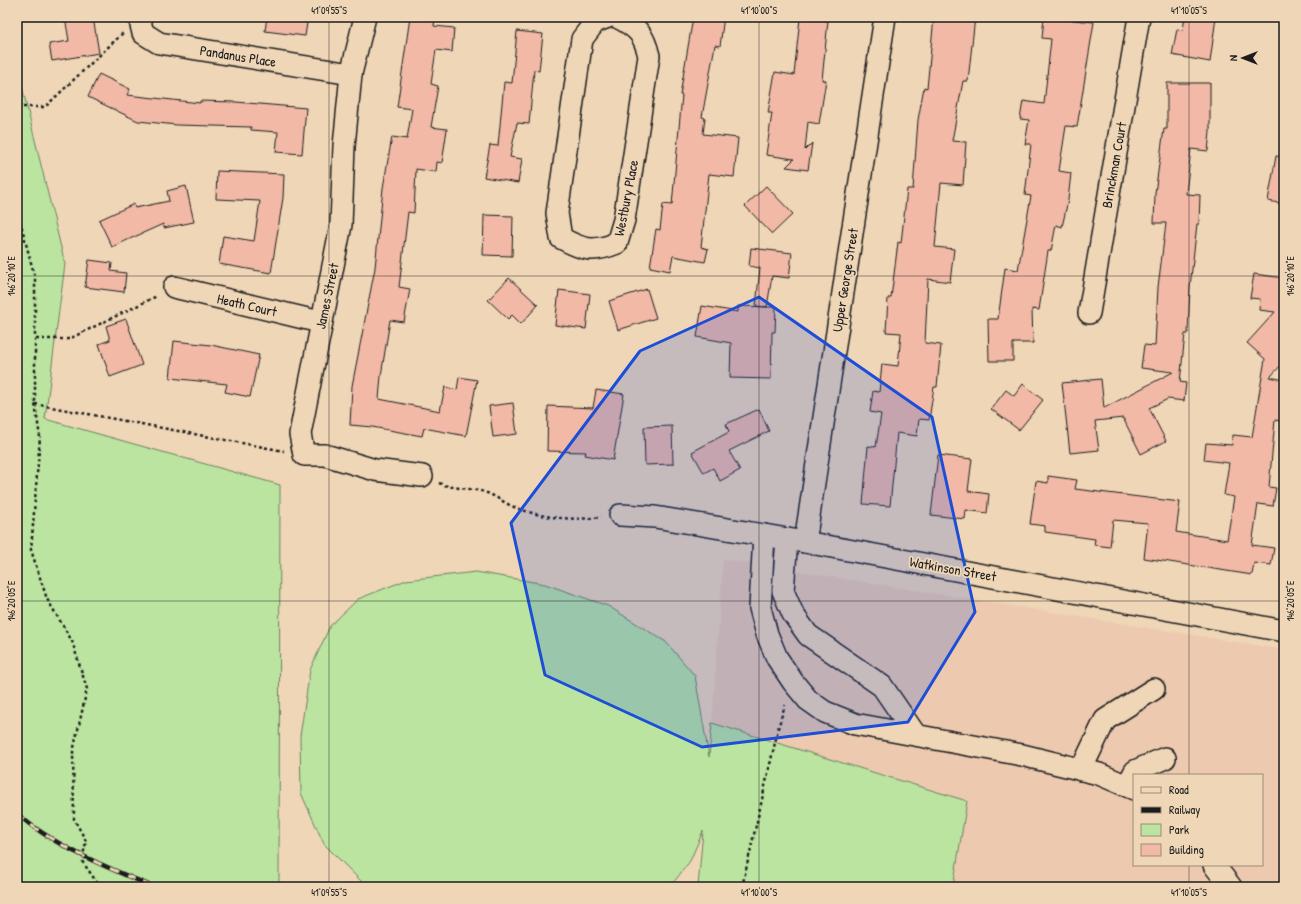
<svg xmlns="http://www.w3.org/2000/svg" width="1301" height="904" viewBox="0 0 1301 904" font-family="'Patrick Hand',sans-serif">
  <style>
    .built { fill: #ecc9af; fill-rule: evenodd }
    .green { fill: #bae4a0; stroke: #6b805e }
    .building { fill: #f1b9a6; stroke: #1c1c1c }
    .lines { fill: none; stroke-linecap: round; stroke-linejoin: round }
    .minor-casing { stroke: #1c1c1c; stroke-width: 24 }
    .path { stroke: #1c1c1c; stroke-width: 2.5; stroke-dasharray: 3 3; stroke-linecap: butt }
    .minor { stroke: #efd6b7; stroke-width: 21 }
    .rail-casing { stroke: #1c1c1c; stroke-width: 4.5 }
    .rail { stroke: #efd6b7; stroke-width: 3; stroke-dasharray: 9; stroke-linecap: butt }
    .marked { fill: #1d4ed8; fill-opacity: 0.2; stroke: #1d4ed8; stroke-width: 3; stroke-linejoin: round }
    .ticks { fill: none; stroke: #1c1c1c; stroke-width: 1; stroke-opacity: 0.45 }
    .labels { text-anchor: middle; stroke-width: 3.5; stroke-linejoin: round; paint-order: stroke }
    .street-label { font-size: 14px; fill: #1c1c1c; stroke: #efd6b7 }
    .neatline { fill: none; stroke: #1c1c1c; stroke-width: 1.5 }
    .ticks-label { font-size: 10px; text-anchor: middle; fill: #1c1c1c }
  </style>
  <rect width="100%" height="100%" fill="#efd6b7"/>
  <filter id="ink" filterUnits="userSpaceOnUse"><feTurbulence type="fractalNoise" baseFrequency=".025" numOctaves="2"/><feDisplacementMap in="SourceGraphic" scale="8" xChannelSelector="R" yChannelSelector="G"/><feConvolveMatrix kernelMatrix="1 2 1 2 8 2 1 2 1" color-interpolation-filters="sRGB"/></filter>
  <g filter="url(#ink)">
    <!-- built -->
    <path class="built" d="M723,559L1284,650V887H953L967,801L712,723ZM1134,775H1262V865H1134Z"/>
    <!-- green -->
    <g class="green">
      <path d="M17,66L65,264L45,419L280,485L279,887H17Z"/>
      <path d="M476,572L545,584L608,606L666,642L695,676L709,757L712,723L967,801L953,887H698L703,831L690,861L670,887H372L361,881L324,844L301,793L300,736L310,670L330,626L358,599L406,580Z"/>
    </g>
    <!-- building -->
    <g class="building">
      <path d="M65,17H93L99,53L52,61L49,44L69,41Z"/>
      <path d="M267,17H308L305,36L265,31Z"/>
      <path d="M410,17H435L434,26L454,28L452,52L436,50L431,84L438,86L431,127L447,129L442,163L437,162L436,172L416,169L414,213L408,212L399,287L410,289L404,322L390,320L381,376L379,399L440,411L445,387L457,390L459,377L477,380L466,436L424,428L422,436L372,427L350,425L352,386L375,268L383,188L392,137L407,139L412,109L397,107Z"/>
      <path d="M693,17H724L720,46L715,45L702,117L705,118L703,134L738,138L734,177L709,174L701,247L708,249L705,262L673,256L670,271L650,267L656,229L660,230L663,204L672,205L682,95H680Z"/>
      <path d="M934,17H975L968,81H963L952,141L966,142L963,185L941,183L935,247L954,249L950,282L928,279L925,343L941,345L937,387H934L929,420L919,419L917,436L897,433L890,506L863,504L868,446L876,447L881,414L870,412L873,391L879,392L882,364L898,366L901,333L886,332L888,298H891L898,242L901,243L907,189H913L918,120L924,87L927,88Z"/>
      <path d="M1044,17L1094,22L1077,127L1066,126L1059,171L1071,173L1068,200L1062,227L1056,225L1051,251H1048L1039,310L1032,309L1033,343H1013V361H989L988,319H998L1005,268L1018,270L1031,196L1025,195L1031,144H1025L1029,120L1020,119L1023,101L1044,104L1051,39L1042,38Z"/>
      <path d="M1185,17H1216L1210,62L1172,55L1177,29L1183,30Z"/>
      <path d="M800,18L828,21L822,80H826L819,124L808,122L805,150L812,143L808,170L786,167L794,159L766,155L772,113H768L775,72L794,75Z"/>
      <path d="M517,31L543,34L539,71L534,70L529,124L517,123L510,157L522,159L518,183L484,177L490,145L498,146L504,82L512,83Z"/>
      <path d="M99,74L130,89L127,95L200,103V101L236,102L306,108L302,154L276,152L278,132L251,130V127L177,125L138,121L88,97Z"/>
      <path d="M1167,83H1210V132L1208,151L1191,149L1186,194L1200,195L1199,224H1197L1190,287L1188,334H1185L1180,382L1186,383L1184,401L1168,399L1149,408L1166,441L1141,454L1123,418L1095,421L1099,450L1070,453L1062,383L1101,379L1104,408L1173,372L1141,368L1144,345L1155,346L1158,287L1166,223H1154L1155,193L1164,129H1167Z"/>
      <path d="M1276,156L1284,157V204L1268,201Z"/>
      <path d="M217,171L284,174L283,198L271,273L219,264L223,236L254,241L260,201L216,199Z"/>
      <path d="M186,186L194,222L164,228L163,224L112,247L99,220L134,204L135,208L169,201L167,191Z"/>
      <path d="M766,186L793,214L772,234L745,206Z"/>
      <path d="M484,215L513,216L512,256L483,255Z"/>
      <path d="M751,248L792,253L789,278L772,276L767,307H776L775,332H772L771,379L730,378L731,343L697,337L702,306L738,312V306L767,307L756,306L760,268L749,266Z"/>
      <path d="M89,260L112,263L111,271L126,273L124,292L85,287Z"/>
      <path d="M1254,274L1284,278V303L1278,333L1284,338V362L1270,377L1284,380V422L1275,420L1269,487L1276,488L1273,506L1258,504L1252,545L1274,548L1271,565L1254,563L1252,575L1144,558L1148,523L1113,520L1110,547L1094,545L1095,539L1045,532V526L1030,524L1036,481L1048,483V476L1077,480L1075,489L1180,502L1176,532L1227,540L1234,497L1224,495L1229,463L1204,460L1206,443L1232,445L1233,435L1252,437L1265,359L1247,343L1275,312L1259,310L1260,299L1250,298Z"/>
      <path d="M509,278L538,305L521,324L512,315L508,319L488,300Z"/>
      <path d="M647,289L656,318L618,330L609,301Z"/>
      <path d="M559,290L590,294L586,329L555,325Z"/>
      <path d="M126,319L142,365L110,377L99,344L110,340L106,326Z"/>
      <path d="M174,341L211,345L259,355L250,397L225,392L227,384L170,378Z"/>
      <path d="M1023,384L1043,400L1019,430L991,409L1006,390L1014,396Z"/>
      <path d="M596,390L624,394L613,460L585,455L586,452L547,451L548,406L593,408Z"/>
      <path d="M513,403L517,434L493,437L489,406Z"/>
      <path d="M759,409L769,431L729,451L740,470L720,481L713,468L704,473L692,452L729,432L726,424Z"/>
      <path d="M672,426L673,464L645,465L644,427Z"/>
      <path d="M938,455L972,459L968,491L989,494L987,513L966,510L965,519L931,515Z"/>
    </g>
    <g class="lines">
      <defs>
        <g id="minor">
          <path d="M139,17L143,33L159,43L351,74"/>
          <path d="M365,17L351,74L344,146L341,225L300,434L304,455H325L375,470L422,476"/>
          <path d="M608,17L595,22L582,39L557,213L561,238C583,250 593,253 617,243L624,220L649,56C644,34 637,27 617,17"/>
          <path d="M174,287L320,322"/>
          <path d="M1089,313L1139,17"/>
          <path d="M620,515L655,517L805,542L1284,631"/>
          <path d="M764,535L760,608L767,634L777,658L793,682L808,700L825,712L855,724L1022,755L1099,774L1134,789"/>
          <path d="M787,539L783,591L793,614L808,635L882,686L915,734"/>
          <path d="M805,542L885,17"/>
          <path d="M1081,770L1105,720L1154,689"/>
          <path d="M1127,786L1135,771L1165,758"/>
          <path d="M1214,865L1231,887"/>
        </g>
      </defs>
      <!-- minor casing -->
      <use href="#minor" class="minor-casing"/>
      <!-- path -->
      <g class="path">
        <path d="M17,107H45L123,33"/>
        <path d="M17,209L35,278V404L40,437L31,550L47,599L72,641L87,689L73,752L74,819L86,841L82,861L100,887"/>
        <path d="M36,339H69L157,296"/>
        <path d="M35,404L284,451"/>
        <path d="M439,483C455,490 472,487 487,493C496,496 504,503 514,507C542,518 571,521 601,517"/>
        <path d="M742,887L779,725L785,705"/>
      </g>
      <!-- minor -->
      <use href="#minor" class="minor"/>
      <defs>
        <path id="rail" d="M17,814C57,848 105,866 153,887"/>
      </defs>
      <!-- rail casing -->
      <use href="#rail" class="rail-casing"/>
      <!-- rail -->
      <use href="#rail" class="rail"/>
    </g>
  </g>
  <!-- marked area -->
  <path class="marked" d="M759,297L932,417L975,612L908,722L702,747L545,675L511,523L640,351Z"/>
  <!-- ticks -->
  <path class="ticks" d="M329,17V887M759,17V887M1189,17V775M17,276H1284M17,601H1284M1189,865V887"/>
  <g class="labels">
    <!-- street labels -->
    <g class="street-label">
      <text transform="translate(238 56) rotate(9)" y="5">Pandanus Place</text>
      <text transform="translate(1114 165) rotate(-80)" y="5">Brinckman Court</text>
      <text transform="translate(626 198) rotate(-79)" y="5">Westbury Place</text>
      <text transform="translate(845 280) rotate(-81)" y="5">Upper George Street</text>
      <text transform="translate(327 296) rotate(-78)" y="5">James Street</text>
      <text transform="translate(247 305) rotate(13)" y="5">Heath Court</text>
      <text transform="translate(953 569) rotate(10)" y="5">Watkinson Street</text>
    </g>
  </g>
  <!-- margin -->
  <rect width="1301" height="904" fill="none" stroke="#efd6b7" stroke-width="44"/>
  <!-- legend -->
  <rect x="1133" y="774" width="130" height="92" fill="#efd6b7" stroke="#9b8c79"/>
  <rect x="1141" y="787" width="20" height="6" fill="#efd6b7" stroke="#9b8c79"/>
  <text x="1169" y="794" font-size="12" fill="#1c1c1c">Road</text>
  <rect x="1141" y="807" width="20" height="6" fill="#1c1c1c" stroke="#9b8c79"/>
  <text x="1169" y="814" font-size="12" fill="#1c1c1c">Railway</text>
  <rect x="1141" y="824" width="20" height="12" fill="#bae4a0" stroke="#9b8c79"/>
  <text x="1169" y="834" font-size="12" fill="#1c1c1c">Park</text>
  <rect x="1141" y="844" width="20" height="12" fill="#f1b9a6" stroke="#9b8c79"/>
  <text x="1169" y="854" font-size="12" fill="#1c1c1c">Building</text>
  <!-- north arrow -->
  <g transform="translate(1243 58) rotate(270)" stroke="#efd6b7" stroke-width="3" paint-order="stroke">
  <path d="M0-3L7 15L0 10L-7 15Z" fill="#1c1c1c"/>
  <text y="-6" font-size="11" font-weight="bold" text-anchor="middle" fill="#1c1c1c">N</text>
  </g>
  <rect x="22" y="22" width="1257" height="860" class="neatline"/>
  <g class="ticks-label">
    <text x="329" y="14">41°09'55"S</text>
    <text x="759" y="14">41°10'00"S</text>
    <text x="1189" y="14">41°10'05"S</text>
    <text transform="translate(1290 276) rotate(-90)" y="4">146°20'10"E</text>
    <text transform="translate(11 276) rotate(-90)" y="4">146°20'10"E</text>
    <text transform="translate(1290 601) rotate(-90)" y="4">146°20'05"E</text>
    <text transform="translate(11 601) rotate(-90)" y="4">146°20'05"E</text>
    <text x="329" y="896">41°09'55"S</text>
    <text x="759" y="896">41°10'00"S</text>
    <text x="1189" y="896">41°10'05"S</text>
  </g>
</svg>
